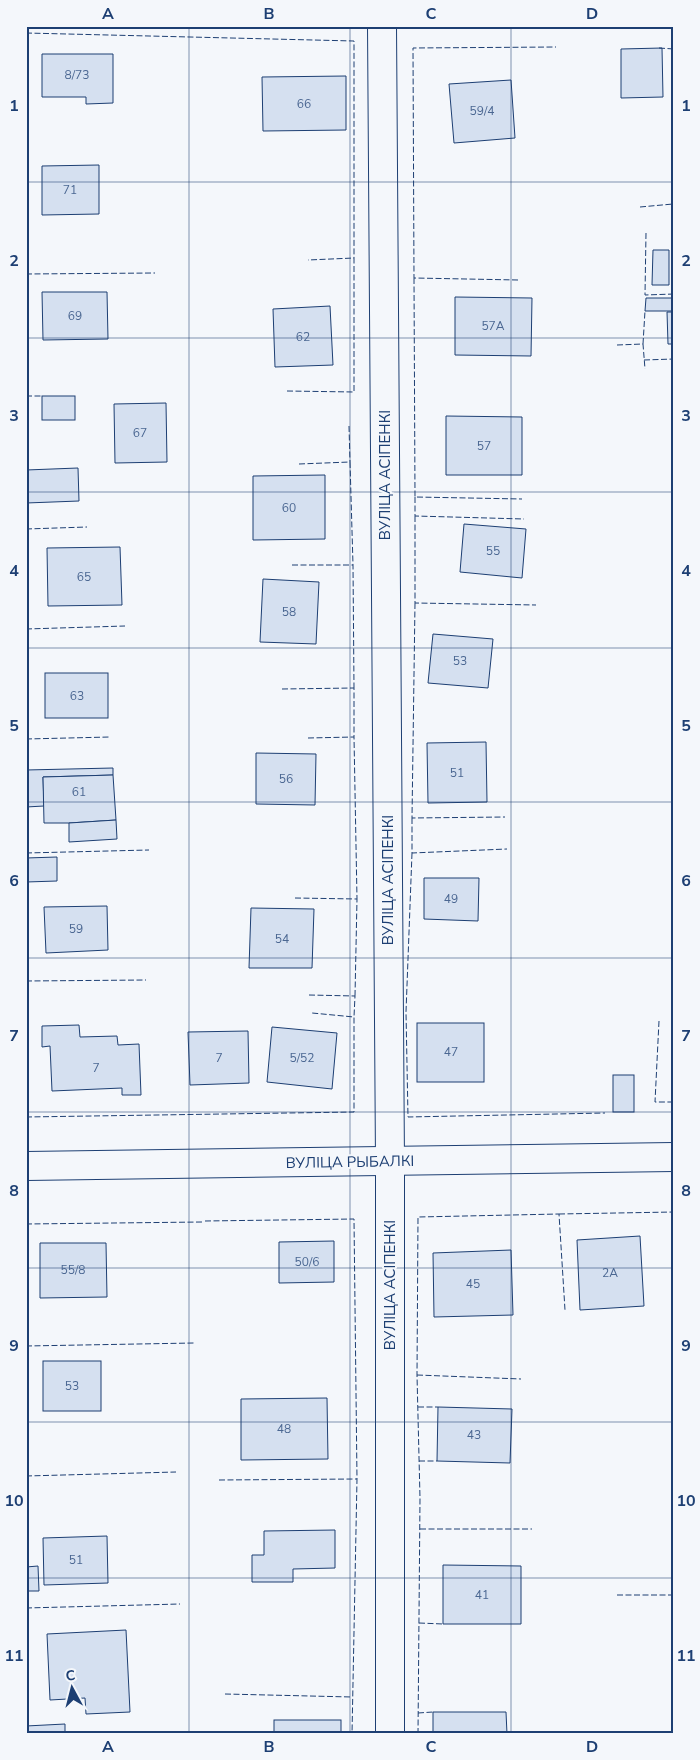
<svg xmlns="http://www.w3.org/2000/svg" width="700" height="1760" viewBox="0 0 700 1760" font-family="'Nunito Sans',sans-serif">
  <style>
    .building { fill: #d5e0f0; stroke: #1d3f73 }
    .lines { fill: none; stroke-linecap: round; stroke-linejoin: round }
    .street-casing { stroke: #1d3f73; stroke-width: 30 }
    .secondary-casing { stroke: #1d3f73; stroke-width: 30 }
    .street { stroke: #f4f7fb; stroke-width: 28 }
    .secondary { stroke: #f4f7fb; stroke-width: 28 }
    .fence { stroke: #1d3f73; stroke-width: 1; stroke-dasharray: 6 2.5; stroke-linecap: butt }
    .grid { fill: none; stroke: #1d3f73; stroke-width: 1; stroke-opacity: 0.55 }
    .labels { text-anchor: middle; stroke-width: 4; stroke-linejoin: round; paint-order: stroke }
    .number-label { font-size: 12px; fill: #4b6792 }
    .street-label { font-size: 15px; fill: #1d3f73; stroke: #f4f7fb }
    .neatline { fill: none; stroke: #1d3f73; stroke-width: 2 }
    .grid-label { font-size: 16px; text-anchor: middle; font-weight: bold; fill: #1d3f73 }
  </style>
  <rect width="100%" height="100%" fill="#f4f7fb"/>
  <!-- building -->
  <g class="building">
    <path d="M662,48L663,97L621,98V49Z"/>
    <path d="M42,54H113V103L86,104V97H42Z"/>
    <path d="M346,76V130L263,131L262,77Z"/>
    <path d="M511,80L515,138L454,143L449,84Z"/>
    <path d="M99,165V214L42,215V166Z"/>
    <path d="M653,250H669V285H652Z"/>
    <path d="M42,292H107L108,339L43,340Z"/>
    <path d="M455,297L532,298L531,356L455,355Z"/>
    <path d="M646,298H674V311H645Z"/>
    <path d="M330,306L333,365L275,367L273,309Z"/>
    <path d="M667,312H674V344H668Z"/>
    <rect x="42" y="396" width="33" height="24"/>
    <path d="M166,403L167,462L115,463L114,404Z"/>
    <path d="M446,416L522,417V475H446Z"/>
    <path d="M78,468L79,501L26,503V470Z"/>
    <path d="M325,475V539L253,540V476Z"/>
    <path d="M464,524L526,529L522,578L460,572Z"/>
    <path d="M120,547L122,605L48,606L47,548Z"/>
    <path d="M263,579L319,582L316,644L260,642Z"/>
    <path d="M433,634L493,639L488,688L428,683Z"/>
    <rect x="45" y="673" width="63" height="45"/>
    <path d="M486,742L487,802L428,803L427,743Z"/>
    <path d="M256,753L316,754L315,805L256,804Z"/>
    <path d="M113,768V775L43,777L44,806L26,807V770Z"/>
    <path d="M113,775L116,820L69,823H44L43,777Z"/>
    <path d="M116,820L117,839L69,842V823Z"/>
    <path d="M57,857V881L26,882V858Z"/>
    <path d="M424,878H479L478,921L424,919Z"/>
    <path d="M107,906L108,950L46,953L44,907Z"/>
    <path d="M251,908L314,909L312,968H249Z"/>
    <rect x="417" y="1023" width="67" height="59"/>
    <path d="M79,1025L80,1037L117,1036L118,1045L139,1044L141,1095H122V1088L52,1091L50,1046L42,1047V1026Z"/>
    <path d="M272,1027L337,1033L332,1089L267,1082Z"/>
    <path d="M248,1031L249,1083L190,1085L188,1032Z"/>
    <rect x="613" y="1075" width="21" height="37"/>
    <path d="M640,1236L644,1306L580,1310L577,1240Z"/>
    <path d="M334,1241V1282L279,1283V1242Z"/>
    <path d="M40,1243H106L107,1297L40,1298Z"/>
    <path d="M511,1250L513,1315L434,1317L433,1253Z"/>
    <rect x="43" y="1361" width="58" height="50"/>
    <path d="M327,1398L328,1459L241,1460V1399Z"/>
    <path d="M438,1407L512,1409L510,1463L437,1461Z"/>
    <path d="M335,1530V1568L293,1569V1582H252V1555H264V1531Z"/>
    <path d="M107,1536L108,1583L44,1585L43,1538Z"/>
    <path d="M443,1565L521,1566V1624H443Z"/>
    <path d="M38,1566L39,1591H26V1567Z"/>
    <path d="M126,1630L130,1712L86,1714L85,1698L50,1700L47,1634Z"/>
    <path d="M433,1712H506L507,1734H433Z"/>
    <rect x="274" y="1720" width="67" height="14"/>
    <path d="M65,1724V1734H26V1726Z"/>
  </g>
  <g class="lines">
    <defs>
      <path id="street" d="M382,26L390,1162V1734"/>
      <path id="secondary" d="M26,1166L674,1157"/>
    </defs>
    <!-- street casing -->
    <use href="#street" class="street-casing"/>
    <!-- secondary casing -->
    <use href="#secondary" class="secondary-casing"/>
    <!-- street -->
    <use href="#street" class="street"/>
    <!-- secondary -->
    <use href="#secondary" class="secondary"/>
    <!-- fence -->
    <g class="fence">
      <path d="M26,33L354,41V258"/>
      <path d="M659,48L674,49"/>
      <path d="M640,207L673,204L674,202"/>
      <path d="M646,233L645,295L674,294"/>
      <path d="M26,274L155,273"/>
      <path d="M414,278L415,497L522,499"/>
      <path d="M518,280L414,278L413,48L556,47"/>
      <path d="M643,344L645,311"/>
      <path d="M617,345L643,344L645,369"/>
      <path d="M644,360L674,359"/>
      <path d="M287,391L354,392V258L308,260"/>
      <path d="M26,396H42"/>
      <path d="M349,426L350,462"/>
      <path d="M299,464L350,462L353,565"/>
      <path d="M415,497V516L524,519"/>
      <path d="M415,516V603L536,605"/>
      <path d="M26,529L87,527"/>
      <path d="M292,565H353L354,688"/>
      <path d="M415,603L412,818L505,817"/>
      <path d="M26,629L125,626"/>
      <path d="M282,689L354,688V737"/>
      <path d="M308,738L354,737L357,899"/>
      <path d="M26,739L110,737"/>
      <path d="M412,818V853L507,849"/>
      <path d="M26,853L149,850"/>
      <path d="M412,853L406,1012L408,1117L605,1113"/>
      <path d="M295,898L357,899L355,996"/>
      <path d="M26,981L146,980"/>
      <path d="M309,995L355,996L354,1017"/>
      <path d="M659,1021L655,1102H674"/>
      <path d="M26,1117L354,1112V1017L312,1013"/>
      <path d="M559,1214L674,1212"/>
      <path d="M205,1221L354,1219L357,1479L352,1734"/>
      <path d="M26,1224L202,1222"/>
      <path d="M26,1346L194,1343"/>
      <path d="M417,1375L521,1379"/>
      <path d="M418,1407H438"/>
      <path d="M419,1461H437"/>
      <path d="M26,1476L176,1472"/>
      <path d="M219,1480L357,1479"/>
      <path d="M420,1529H532"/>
      <path d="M617,1595H674"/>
      <path d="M26,1608L180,1604"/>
      <path d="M419,1623L443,1624"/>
      <path d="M225,1694L352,1697"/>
      <path d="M418,1713L433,1712"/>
      <path d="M418,1734L420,1498L417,1375L418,1217L559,1214L565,1310"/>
    </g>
  </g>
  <!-- grid -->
  <path class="grid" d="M189,26V1734M350,26V1734M511,26V1734M26,182H674M26,338H674M26,492H674M26,648H674M26,802H674M26,958H674M26,1112H674M26,1268H674M26,1422H674M26,1578H674"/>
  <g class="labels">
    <!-- number labels -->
    <g class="number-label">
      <text x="77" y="79">8/73</text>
      <text x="304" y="108">66</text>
      <text x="482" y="115">59/4</text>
      <text x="70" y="194">71</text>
      <text x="75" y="320">69</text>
      <text x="493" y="330">57А</text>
      <text x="303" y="341">62</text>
      <text x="140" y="437">67</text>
      <text x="484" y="450">57</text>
      <text x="289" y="512">60</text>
      <text x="493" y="555">55</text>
      <text x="84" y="581">65</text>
      <text x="289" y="616">58</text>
      <text x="460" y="665">53</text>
      <text x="77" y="700">63</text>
      <text x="457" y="777">51</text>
      <text x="286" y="783">56</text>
      <text x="79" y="796">61</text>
      <text x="451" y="903">49</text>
      <text x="76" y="933">59</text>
      <text x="282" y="943">54</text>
      <text x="451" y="1056">47</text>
      <text x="219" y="1062">7</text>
      <text x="302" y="1062">5/52</text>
      <text x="96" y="1072">7</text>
      <text x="307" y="1266">50/6</text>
      <text x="73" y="1274">55/8</text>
      <text x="610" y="1277">2А</text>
      <text x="473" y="1288">45</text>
      <text x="72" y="1390">53</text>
      <text x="284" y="1433">48</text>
      <text x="474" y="1439">43</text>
      <text x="76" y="1564">51</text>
      <text x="482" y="1599">41</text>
    </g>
    <!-- street labels -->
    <g class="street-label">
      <text transform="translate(385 475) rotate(-90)" y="5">ВУЛІЦА АСІПЕНКІ</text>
      <text transform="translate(388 880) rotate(-90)" y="5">ВУЛІЦА АСІПЕНКІ</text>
      <text transform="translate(350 1162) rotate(-1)" y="5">ВУЛІЦА РЫБАЛКІ</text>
      <text transform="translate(390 1285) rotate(-90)" y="5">ВУЛІЦА АСІПЕНКІ</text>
    </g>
  </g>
  <!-- border -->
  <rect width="700" height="1760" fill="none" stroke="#f4f7fb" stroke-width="55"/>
  <!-- north arrow -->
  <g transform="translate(72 1688) rotate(353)" stroke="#f4f7fb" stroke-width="4" paint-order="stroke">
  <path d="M0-4L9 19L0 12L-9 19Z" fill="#1d3f73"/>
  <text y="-8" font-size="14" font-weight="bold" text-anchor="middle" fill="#1d3f73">С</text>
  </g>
  <rect x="28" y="28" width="644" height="1704" class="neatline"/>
  <g class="grid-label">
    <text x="108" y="19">A</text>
    <text x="269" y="19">B</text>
    <text x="431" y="19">C</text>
    <text x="592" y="19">D</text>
    <text x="14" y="111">1</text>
    <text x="686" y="111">1</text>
    <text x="14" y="266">2</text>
    <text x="686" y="266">2</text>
    <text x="14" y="421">3</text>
    <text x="686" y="421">3</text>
    <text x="14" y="576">4</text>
    <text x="686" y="576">4</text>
    <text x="14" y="731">5</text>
    <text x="686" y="731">5</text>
    <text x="14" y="886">6</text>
    <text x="686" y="886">6</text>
    <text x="14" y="1041">7</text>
    <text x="686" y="1041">7</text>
    <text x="14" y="1196">8</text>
    <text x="686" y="1196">8</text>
    <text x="14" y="1351">9</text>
    <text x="686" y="1351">9</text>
    <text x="14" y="1506">10</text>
    <text x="686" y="1506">10</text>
    <text x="14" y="1661">11</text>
    <text x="686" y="1661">11</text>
    <text x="108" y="1752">A</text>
    <text x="269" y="1752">B</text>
    <text x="431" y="1752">C</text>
    <text x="592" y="1752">D</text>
  </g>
</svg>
